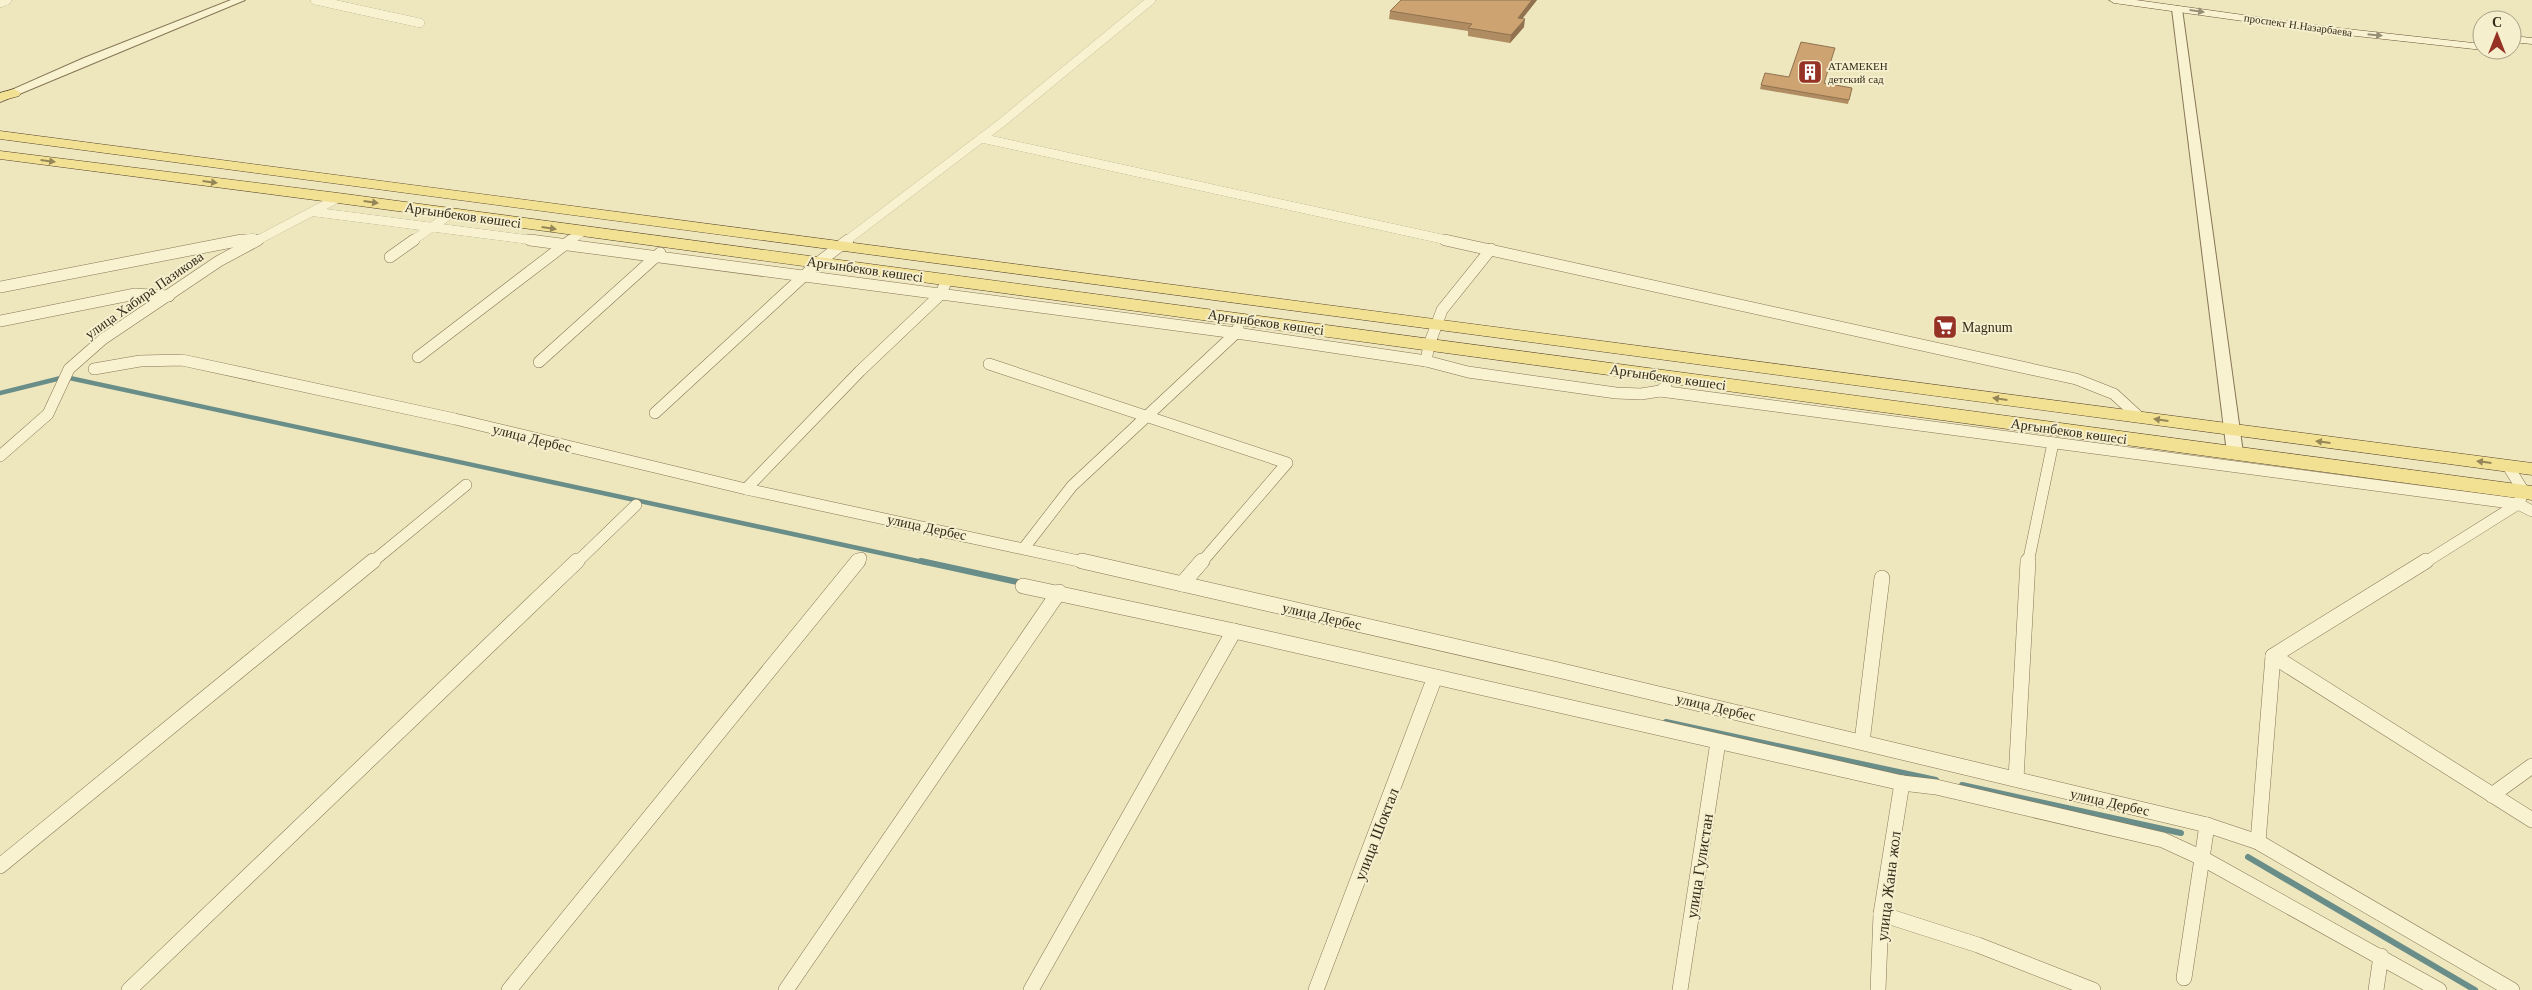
<svg xmlns="http://www.w3.org/2000/svg" width="2532" height="990" viewBox="0 0 2532 990" font-family="'Times New Roman',serif">
  <style>
    .lines { fill: none; stroke-linecap: round; stroke-linejoin: round }
    .stream-far1 { stroke: #698d88; stroke-width: 4.5 }
    .stream { stroke: #698d88; stroke-width: 6 }
    .minor-far2-casing { stroke: #867656; stroke-width: 9 }
    .minor-far1-casing { stroke: #867656; stroke-width: 12 }
    .minor-casing { stroke: #867656; stroke-width: 16 }
    .tertiary-casing { stroke: #867656; stroke-width: 2 }
    .secondary-casing { stroke: #68563a; stroke-width: 1 }
    .primary-casing { stroke: #54432b; stroke-width: 1 }
    .minor-far2 { stroke: #f9f2d0; stroke-width: 9 }
    .minor-far1 { stroke: #f9f2d0; stroke-width: 11 }
    .minor { stroke: #f9f2d0; stroke-width: 15 }
    .tertiary { fill: #f9f2d0; fill-rule: evenodd }
    .secondary { fill: #f9f2d0; fill-rule: evenodd }
    .primary { fill: #f3e193; fill-rule: evenodd }
    .wall { fill: #b08c62 }
    .shaded-wall { fill: #907250 }
    .building { fill: #cda372; stroke: #907250 }
    .oneway { fill: #978e76 }
    .oneway2 { fill: #948657 }
    .labels { text-anchor: middle; stroke-width: 4; stroke-linejoin: round; paint-order: stroke }
    .far-street-label { font-size: 11px; fill: #352b1b; stroke: #f6efcd }
    .far-poi-label { font-size: 11px; fill: #352b1b; stroke: #f6efcd; text-anchor: start }
    .street-label { font-size: 14px; fill: #352b1b; stroke: #f6efcd }
    .poi-label { font-size: 14px; fill: #352b1b; stroke: #f6efcd; text-anchor: start }
    .near-street-label { font-size: 16px; fill: #352b1b; stroke: #f6efcd }
  </style>
  <rect width="100%" height="100%" fill="#eee6bd"/>
  <g class="lines">
    <!-- stream-far1 -->
    <path class="stream-far1" d="M0,393L65,377L927,563"/>
    <!-- stream -->
    <g class="stream">
      <path d="M921,561L1022,583"/>
      <path d="M1666,722L1936,780"/>
      <path d="M1962,785L2181,833"/>
      <path d="M2248,857L2475,990"/>
    </g>
    <defs>
      <g id="minor-far2">
        <path d="M315,0L420,23"/>
        <path d="M0,3L7,0"/>
        <path d="M981,138L1451,241"/>
        <path d="M315,212L539,241"/>
        <path d="M235,241L253,238"/>
        <path d="M256,241L338,198"/>
        <path d="M412,241L452,213"/>
        <path d="M570,241L582,232"/>
        <path d="M846,241L1000,124L1151,0"/>
      </g>
      <g id="minor-far1">
        <path d="M530,240L1236,333L1426,361"/>
        <path d="M1445,240L2076,379L2114,394L2139,417"/>
        <path d="M1491,249L1442,310L1429,345L1426,361L1468,372L1616,393L1641,394L1660,391L1666,386"/>
        <path d="M390,257L414,240"/>
        <path d="M0,287L242,240"/>
        <path d="M0,321L135,294L169,296"/>
        <path d="M418,357L571,240"/>
        <path d="M539,362L660,253"/>
        <path d="M989,364L1287,463L1201,563"/>
        <path d="M94,369L140,361L182,360L455,419L746,489L1088,563"/>
        <path d="M1660,391L2518,504L2532,511"/>
        <path d="M655,413L819,262L848,240"/>
        <path d="M0,456L48,414L69,369L103,339L219,261L258,240"/>
        <path d="M746,489L860,371L940,295L947,280"/>
        <path d="M1024,548L1072,486L1236,333L1238,328"/>
        <path d="M371,563L466,485"/>
        <path d="M576,563L636,505"/>
        <path d="M857,563L861,558"/>
        <path d="M2028,563L2053,443"/>
        <path d="M2424,563L2518,504L2524,492L2508,466"/>
      </g>
      <g id="minor">
        <path d="M1082,561L1558,670L2207,825L2258,842L2512,990"/>
        <path d="M1182,584L1202,561"/>
        <path d="M1023,586L1234,631L1902,783L1936,787L2163,840L2202,858L2439,990"/>
        <path d="M2273,656L2532,820"/>
        <path d="M1862,742L1882,578"/>
        <path d="M2016,779L2028,561"/>
        <path d="M2492,795L2532,766"/>
        <path d="M2258,842L2273,656L2426,561"/>
        <path d="M0,866L373,561"/>
        <path d="M1881,914L1978,945L2093,990"/>
        <path d="M2184,978L2207,825"/>
        <path d="M129,990L577,561"/>
        <path d="M509,990L858,561"/>
        <path d="M786,990L1059,592"/>
        <path d="M1031,990L1234,631"/>
        <path d="M1316,990L1435,677"/>
        <path d="M1680,990L1718,742"/>
        <path d="M1878,990L1881,914L1902,783"/>
        <path d="M2376,990L2381,956"/>
      </g>
      <g id="tertiary">
        <path d="M231,0H245L0,102V95L84,58Z"/>
        <path d="M2177,6L2182,9L2243,453L2235,458L2227,453L2172,9Z"/>
      </g>
      <g id="secondary">
        <path d="M2109,0H2136L2329,27L2482,44L2483,50L2329,33L2114,3Z"/>
        <path d="M2512,36L2532,38V44L2512,42Z"/>
      </g>
      <g id="primary">
        <path d="M14,89L21,93L19,96L0,101V93Z"/>
        <path d="M0,131L2532,463V475L0,139Z"/>
        <path d="M0,151L338,193L2532,486V500L338,203L0,159Z"/>
      </g>
    </defs>
    <!-- minor-far2 casing -->
    <use href="#minor-far2" class="minor-far2-casing"/>
    <!-- minor-far1 casing -->
    <use href="#minor-far1" class="minor-far1-casing"/>
    <!-- minor casing -->
    <use href="#minor" class="minor-casing"/>
    <!-- tertiary casing -->
    <use href="#tertiary" class="tertiary-casing"/>
    <!-- secondary casing -->
    <use href="#secondary" class="secondary-casing"/>
    <!-- primary casing -->
    <use href="#primary" class="primary-casing"/>
    <!-- minor-far2 -->
    <use href="#minor-far2" class="minor-far2"/>
    <!-- minor-far1 -->
    <use href="#minor-far1" class="minor-far1"/>
    <!-- minor -->
    <use href="#minor" class="minor"/>
    <!-- tertiary -->
    <use href="#tertiary" class="tertiary"/>
    <!-- secondary -->
    <use href="#secondary" class="secondary"/>
    <!-- primary -->
    <use href="#primary" class="primary"/>
  </g>
  <!-- wall -->
  <g class="wall">
    <path d="M1401,0H1537L1523,18L1524,27L1510,43L1468,36V31L1389,19L1390,11Z"/>
    <path d="M1789,77L1852,88L1848,104L1760,89L1761,85Z"/>
  </g>
  <!-- shaded-wall -->
  <g class="shaded-wall">
    <path d="M1532,0H1537L1517,25L1518,18Z"/>
    <path d="M1525,19L1524,27L1510,43L1511,35Z"/>
  </g>
  <!-- building -->
  <g class="building">
    <path d="M1401,0H1532L1518,18L1525,19L1511,35L1468,28L1472,24L1390,11Z"/>
    <path d="M1801,42L1835,48L1824,83L1852,88L1849,100L1761,85L1765,73L1789,77Z"/>
  </g>
  <!-- one-way arrows -->
  <defs><path id="oneway-solid" d="M-6-.8H1V-3.2L6.5 0L1 3.2V.8H-6Z" transform="scale(1.25)"/></defs>
  <g class="oneway">
    <use href="#oneway-solid" transform="translate(2197 11) rotate(8)"/>
    <use href="#oneway-solid" transform="translate(2375 35) rotate(6)"/>
  </g>
  <g class="oneway2">
    <use href="#oneway-solid" transform="translate(48 161) rotate(7)"/>
    <use href="#oneway-solid" transform="translate(210 182) rotate(7)"/>
    <use href="#oneway-solid" transform="translate(371 202) rotate(8)"/>
    <use href="#oneway-solid" transform="translate(549 228) rotate(8)"/>
    <use href="#oneway-solid" transform="translate(2000 399) rotate(-172)"/>
    <use href="#oneway-solid" transform="translate(2161 420) rotate(-172)"/>
    <use href="#oneway-solid" transform="translate(2323 442) rotate(-173)"/>
    <use href="#oneway-solid" transform="translate(2484 462) rotate(-173)"/>
  </g>
  <!-- icons -->
  <defs>
    <symbol id="building-square" viewBox="-11 -11 22 22"><rect x="-9" y="-9" width="18" height="18" rx="4" fill="#963225" stroke="#f6efcd"/><path d="M-4-6H4V6H1V3H-1V6H-4ZM-2.5-4.3h1.7v1.8h-1.7ZM.8-4.3h1.7v1.8H.8ZM-2.5-1h1.7V.8h-1.7ZM.8-1h1.7V.8H.8Z" fill="#fff"/></symbol>
    <symbol id="supermarket-square" viewBox="-11 -11 22 22"><rect x="-9" y="-9" width="18" height="18" rx="4" fill="#963225" stroke="#f6efcd"/><path d="M-6-5.5h2.5l.6 2H6L4.5 2H-2.5L-4.4-4H-6ZM-1.5 3.2a1.3 1.3 0 1 0 .1 0ZM3 3.2a1.3 1.3 0 1 0 .1 0Z" fill="#fff"/></symbol>
  </defs>
  <g fill-rule="evenodd">
    <use href="#building-square" x="1796" y="58" width="28" height="28"/>
    <use href="#supermarket-square" x="1931" y="313" width="28" height="28"/>
  </g>
  <g class="labels">
    <!-- far-street labels -->
    <g class="far-street-label">
      <text transform="translate(2298 25) rotate(8)" y="4">проспект Н.Назарбаева</text>
    </g>
    <!-- far-poi labels -->
    <g class="far-poi-label">
      <text x="1828" y="70">АТАМЕКЕН<tspan x="1828" dy="13">детский сад</tspan></text>
    </g>
    <!-- street labels -->
    <g class="street-label">
      <text transform="translate(463 215) rotate(8)" y="5">Арғынбеков көшесі</text>
      <text transform="translate(865 269) rotate(8)" y="5">Арғынбеков көшесі</text>
      <text transform="translate(144 295) rotate(-35)" y="5">улица Хабира Пазикова</text>
      <text transform="translate(1266 322) rotate(8)" y="5">Арғынбеков көшесі</text>
      <text transform="translate(1668 377) rotate(8)" y="5">Арғынбеков көшесі</text>
      <text transform="translate(2069 431) rotate(8)" y="5">Арғынбеков көшесі</text>
      <text transform="translate(532 438) rotate(14)" y="5">улица Дербес</text>
      <text transform="translate(927 527) rotate(12)" y="5">улица Дербес</text>
      <text transform="translate(1322 616) rotate(13)" y="5">улица Дербес</text>
      <text transform="translate(1716 707) rotate(13)" y="5">улица Дербес</text>
      <text transform="translate(2110 802) rotate(13)" y="5">улица Дербес</text>
    </g>
    <!-- poi labels -->
    <g class="poi-label">
      <text x="1962" y="332">Magnum</text>
    </g>
    <!-- near-street labels -->
    <g class="near-street-label">
      <text transform="translate(1376 834) rotate(-69)" y="6">улица Шоктал</text>
      <text transform="translate(1699 866) rotate(-81)" y="6">улица Гулистан</text>
      <text transform="translate(1888 886) rotate(-83)" y="6">улица Жана жол</text>
    </g>
  </g>
  <!-- north arrow -->
  <g transform="translate(2497 35)"><circle r="24" fill="#f6efcd" stroke="#a9a186"/>
  <path d="M0-4L9 19L0 12L-9 19Z" fill="#963225"/>
  <text y="-8" font-size="14" font-weight="bold" text-anchor="middle" fill="#352b1b">С</text>
  </g>
</svg>
